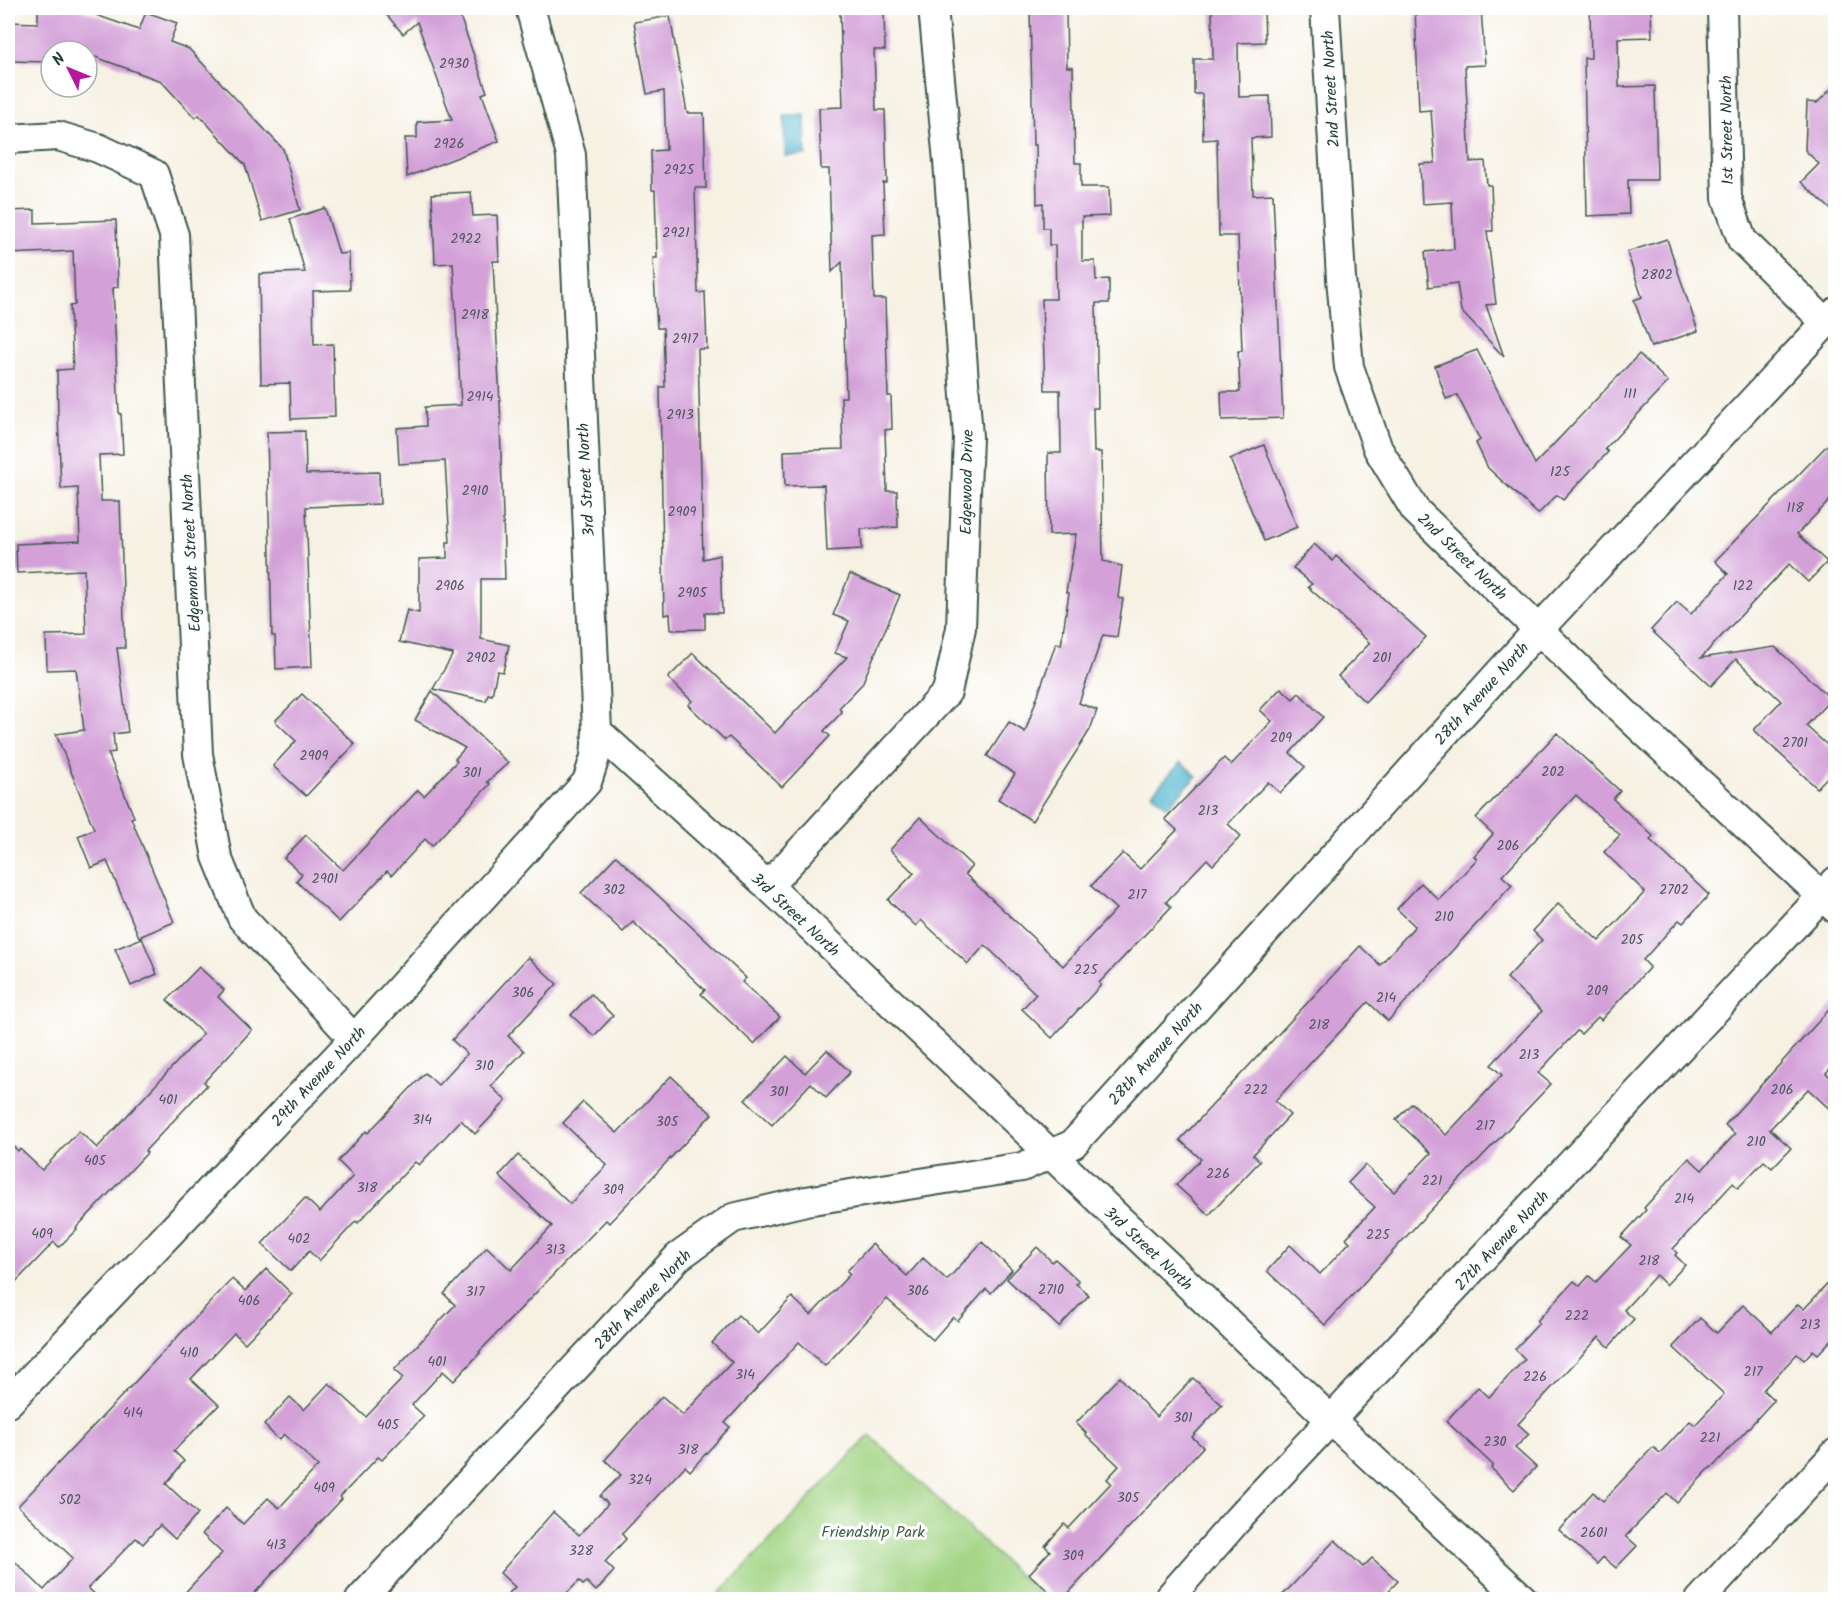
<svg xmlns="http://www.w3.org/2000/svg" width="1843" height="1607" viewBox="0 0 1843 1607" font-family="Kalam,sans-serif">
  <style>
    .green { fill: #a2d484; stroke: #60885c; stroke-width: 1.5 }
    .water { fill: #50b5cf; stroke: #387982; stroke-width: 1.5 }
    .building { fill: #d3a0d8 }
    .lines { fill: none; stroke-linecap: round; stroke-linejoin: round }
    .minor-casing { stroke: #3f584e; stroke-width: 32 }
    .minor { stroke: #fff; stroke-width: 28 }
    .labels { text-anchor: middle; stroke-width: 6; stroke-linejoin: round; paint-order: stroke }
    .number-label { font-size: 14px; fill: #4c565d }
    .street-label { font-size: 16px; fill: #1f3d34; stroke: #fff }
    .park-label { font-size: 16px; fill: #406348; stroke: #fff }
  </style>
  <rect width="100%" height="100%" fill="#fff"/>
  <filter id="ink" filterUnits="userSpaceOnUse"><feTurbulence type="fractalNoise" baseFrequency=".0167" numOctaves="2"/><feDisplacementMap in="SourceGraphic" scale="12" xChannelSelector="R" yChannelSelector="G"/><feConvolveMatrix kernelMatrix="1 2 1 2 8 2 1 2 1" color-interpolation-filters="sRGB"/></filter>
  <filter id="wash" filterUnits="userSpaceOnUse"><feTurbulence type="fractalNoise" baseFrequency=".008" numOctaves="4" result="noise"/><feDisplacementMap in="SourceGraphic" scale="24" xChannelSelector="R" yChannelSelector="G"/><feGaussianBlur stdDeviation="1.35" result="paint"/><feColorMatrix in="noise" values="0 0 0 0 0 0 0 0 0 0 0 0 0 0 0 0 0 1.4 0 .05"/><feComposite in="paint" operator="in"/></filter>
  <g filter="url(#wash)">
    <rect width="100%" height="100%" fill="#f6f1e3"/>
    <!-- green -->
    <path class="green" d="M870,1435L1044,1599H714Z"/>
    <!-- water -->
    <g class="water">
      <path d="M805,115L806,155L785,156L784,116Z"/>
      <path d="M1181,762L1197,776L1167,807L1152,793Z"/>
    </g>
    <g id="blocks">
      <!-- building -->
      <g class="building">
        <path d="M38,8H76L139,30L146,12L177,23L170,42L189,49L283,149L300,210L262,221L245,165L199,115L195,118L161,81L87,54V51H51V62L8,61V22L38,23Z"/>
        <path d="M381,8H457L487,92L482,94L499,141L407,177L405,138H417V122L452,120L417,22L403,34Z"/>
        <path d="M1030,8H1066L1067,67H1073L1075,163H1081V187H1109L1110,216L1082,217V261H1095L1096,280L1109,279V303H1096L1098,408H1093L1094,452H1101L1103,561L1122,566L1118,598L1123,599L1117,637L1103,635L1079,703L1097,710L1090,730L1032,821L998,799L1015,774L987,756L1009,722L1025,732L1056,643L1061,645L1069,593L1066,592L1076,534L1049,535L1048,453H1061L1060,390H1045L1042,299H1056L1055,245H1049V228H1043V203L1037,204L1036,145H1033Z"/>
        <path d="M1212,8H1264L1265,42L1238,43L1239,97L1270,96L1271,137L1251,138L1253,195L1273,194L1283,418L1222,420L1221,392H1240L1238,351H1242L1238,236H1219L1217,139L1203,140L1202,94H1194V59H1213Z"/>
        <path d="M1415,8H1481L1485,65L1465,66L1470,162L1485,161L1487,185H1491L1493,231H1487L1496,304L1486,305L1504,357L1461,311L1457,283L1429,287L1425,252L1454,249L1452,202L1422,204L1420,164L1435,163L1431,110L1419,111Z"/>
        <path d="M1590,8H1651L1652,37L1618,38L1619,87L1655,86L1657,180H1628L1629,214L1587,216L1584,58H1591Z"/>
        <path d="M884,11L885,50H874L876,110H885L887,183H883L885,234L872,235L874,299H885L888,396H891L892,429L885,430L887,491H897L898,527L861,529L862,549L827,551L824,485L785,486L784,451L843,449L841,397H846L842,262L832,272L829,169H821L819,108L843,107L840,12Z"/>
        <path d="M670,16L687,113H704L706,188H695L698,293L705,292L707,349H698L703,559L720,555L722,613H705V629L671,630L670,614L664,615L660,387H665L663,328H657L653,258H657L655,190H652L651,151L666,150L664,91L647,94L634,22Z"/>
        <path d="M1836,84V214L1801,182L1819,164L1805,150L1807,102L1817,103Z"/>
        <path d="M471,192L473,216L497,215L499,261H493L501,424H500L505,579H481V639L509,645L503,672L497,671L492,695L488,694L486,701L433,689L453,654L399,642L407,610L419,613V559L447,558V542H450L445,461L399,464L397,428L426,426L425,407L461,405L453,263L435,264L432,194Z"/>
        <path d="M325,208L339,254L349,253L350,290L313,291L314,345L333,344L335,417L291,419L290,383L261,384L259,274L305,272L290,219Z"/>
        <path d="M35,210V223L116,220L118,287L113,288L119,414H121L123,454L99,455L101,501H120L125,648H117L128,732L113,734L115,752L108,753L134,817L131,818L174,922L139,937L107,861L91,868L78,836L94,829L56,734L84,730L76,669L47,670L46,635L86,634L84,570L17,573L16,544L80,541L78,488L61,489L58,416L57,370L73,369L70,306L75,305L73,251L8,254V211Z"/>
        <path d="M1667,239L1698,331L1651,347L1634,300L1642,297L1627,252Z"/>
        <path d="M1477,350L1535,464L1639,354L1668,382L1605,449L1608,452L1563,500L1557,495L1538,514L1488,468L1476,443L1480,440L1457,395L1446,399L1435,366Z"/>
        <path d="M305,431L306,474L379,472L380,504L306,507L312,667L276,669L275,636H272L267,432Z"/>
        <path d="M1836,436V494L1797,534L1827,562L1808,582L1789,564L1701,658L1775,647L1831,699L1806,726L1836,753V768L1817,788L1754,730L1781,701L1736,659L1711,686L1651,630L1677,602L1691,614L1728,574L1715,561Z"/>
        <path d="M1264,445L1297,527L1264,541L1230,459Z"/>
        <path d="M1314,544L1333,561L1336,556L1426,637L1365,702L1338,676L1370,643L1308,587L1312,584L1293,568Z"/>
        <path d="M850,574L900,595L862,684L839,708L842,712L824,731L830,736L782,787L729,737L725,740L688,705L692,701L668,678L693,653L775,733L847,657L835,653L849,621L833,615Z"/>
        <path d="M1281,688L1293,699L1299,693L1323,717L1290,753L1305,767L1280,793L1268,782L1228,824L1241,836L1213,865L1207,859L1166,902L1171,907L1099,983L1101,985L1052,1038L1022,1009L1036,994L985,945L968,964L921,920L916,926L888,900L914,873L890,850L920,817L972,866L965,874L1063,966L1116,909L1091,886L1123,853L1140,869L1177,830L1165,819L1224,758L1231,765L1272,721L1260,710Z"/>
        <path d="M432,691L508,763L487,782L490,784L432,846L425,839L392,875L387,871L339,922L296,881L302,874L284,858L306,835L343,870L418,790L424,796L457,761L455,759L465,748L415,720Z"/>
        <path d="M302,694L355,744L306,796L273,766L296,741L275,721Z"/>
        <path d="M1557,733L1620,791L1613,799L1653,836L1650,840L1709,895L1683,923L1679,920L1643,960L1650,967L1601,1020L1598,1017L1581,1034L1577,1031L1538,1073L1551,1084L1427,1214L1325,1325L1267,1271L1290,1245L1320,1274L1350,1242L1346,1238L1375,1207L1348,1183L1365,1165L1394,1192L1431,1153L1396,1120L1412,1103L1446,1135L1502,1075L1491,1065L1542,1011L1507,978L1542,940L1533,931L1558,904L1599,941L1645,892L1604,852L1620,835L1576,795L1502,876L1512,885L1388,1021L1368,1002L1275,1101L1290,1115L1253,1155L1260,1161L1209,1215L1176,1185L1201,1159L1180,1140L1360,946L1380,965L1415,926L1397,909L1421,883L1439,900L1477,859L1474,856L1493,834L1476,818Z"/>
        <path d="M616,856L746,978L742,982L780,1017L754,1044L701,994L705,990L633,922L623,932L581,893Z"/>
        <path d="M142,938L157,974L131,986L115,949Z"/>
        <path d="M528,957L557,984L508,1036L524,1051L491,1086L506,1101L475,1134L461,1120L419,1165L415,1162L358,1223L356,1221L319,1261L309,1251L291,1271L262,1244L305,1198L320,1212L353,1176L338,1161L366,1131L368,1133L425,1073L438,1085L467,1054L452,1040Z"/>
        <path d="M199,967L224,990L218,997L252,1030L204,1082L207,1085L145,1151L147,1153L76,1228L77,1229L59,1247L54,1242L8,1290V1141L18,1151L20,1149L42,1170L79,1131L97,1148L203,1034L167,1000Z"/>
        <path d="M591,994L613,1016L594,1036L571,1015Z"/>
        <path d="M1836,1002V1062L1826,1073L1836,1082V1115L1808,1089L1770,1129L1791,1148L1772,1168L1764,1161L1738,1188L1733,1183L1673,1249L1677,1253L1675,1255L1685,1265L1666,1285L1656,1275L1624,1310L1634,1319L1609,1347L1599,1337L1518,1424L1529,1434L1515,1448L1536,1467L1514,1490L1491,1468L1493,1465L1446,1421L1478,1387L1489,1397L1525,1359L1515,1349L1539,1323L1537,1321L1574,1281L1580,1286L1589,1276L1596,1282L1631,1245L1621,1237L1646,1210L1644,1208L1689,1158L1702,1170L1735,1134L1725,1125Z"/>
        <path d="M827,1050L850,1072L826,1098L811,1083L772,1125L745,1100L787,1056L805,1073Z"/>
        <path d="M671,1076L712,1114L647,1183L609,1223L606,1220L479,1352L480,1353L454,1381L443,1371L412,1405L424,1416L382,1460L378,1457L340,1497L342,1499L249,1599H179L222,1553L202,1534L226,1508L243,1524L268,1498L279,1508L318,1466L284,1434L279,1440L264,1425L290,1397L304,1410L329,1383L366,1417L403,1378L394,1370L455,1305L444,1294L487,1247L511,1270L552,1226L499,1176L518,1155L570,1204L607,1165L563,1123L583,1102L617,1133Z"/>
        <path d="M982,1242L1012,1270L991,1293L986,1289L958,1321L953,1317L933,1340L887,1299L825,1366L799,1342L725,1423L730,1427L690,1471L685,1466L622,1534L626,1539L605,1562L614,1571L596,1591L587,1582L583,1585L579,1581L561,1599H503L515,1587L500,1573L553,1512L579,1535L608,1504L600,1496L621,1475L605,1460L662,1396L683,1415L732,1362L712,1343L738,1315L758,1334L792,1297L811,1315L850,1274L847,1271L872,1244L907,1276L923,1258L947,1280Z"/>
        <path d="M1037,1247L1052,1262L1055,1259L1079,1281L1076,1284L1089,1295L1059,1327L1007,1279Z"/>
        <path d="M266,1269L292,1294L245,1343L234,1333L191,1379L219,1405L174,1451L184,1461L166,1484L198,1514L175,1539L160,1525L143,1544L136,1538L88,1588L100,1599H14L8,1593V1555L44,1590L73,1558L18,1506L232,1279L245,1291Z"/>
        <path d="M1836,1275V1335L1818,1354L1813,1350L1804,1360L1797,1354L1763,1390L1774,1400L1712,1468L1711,1467L1677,1503L1667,1493L1626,1536L1637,1546L1616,1568L1603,1557L1597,1564L1559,1530L1593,1492L1603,1501L1653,1447L1660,1453L1690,1421L1695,1425L1724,1394L1673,1347L1700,1318L1717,1333L1743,1305L1772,1332L1798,1304L1804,1309Z"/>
        <path d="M1120,1377L1156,1417L1193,1378L1222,1405L1192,1437L1203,1447L1063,1599H1057L1029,1574L1050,1551L1045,1546L1064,1524L1069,1528L1111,1483L1107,1479L1119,1466L1085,1434L1086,1433L1076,1423Z"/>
        <path d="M1335,1540L1363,1567L1372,1558L1398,1581L1381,1599H1279Z"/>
      </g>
    </g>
  </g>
  <g filter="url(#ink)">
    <use href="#blocks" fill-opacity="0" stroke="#3f584e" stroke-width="1.5"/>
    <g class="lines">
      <defs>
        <g id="minor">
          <path d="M530,8L571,155L597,731L768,886L1331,1420L1524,1600"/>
          <path d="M1325,8L1341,278L1349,367L1378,449L1415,510L1631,719L1836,909"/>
          <path d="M1722,8L1727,198L1742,240L1826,323"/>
          <path d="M8,139L58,136L98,148L154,174L174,235L198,754L217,857L242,918L354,1039"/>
          <path d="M768,886L947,692L961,628L968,437L948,161L933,8"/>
          <path d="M8,1403L354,1039L587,782L595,757L597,731"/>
          <path d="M360,1600L678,1257L733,1218L806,1201L1022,1167L1073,1144L1539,629L1836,312"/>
          <path d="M1167,1600L1238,1519L1836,881"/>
          <path d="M1700,1600L1836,1453"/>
        </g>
      </defs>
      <!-- minor casing -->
      <use href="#minor" class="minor-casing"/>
      <!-- minor -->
      <use href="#minor" class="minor"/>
    </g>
  </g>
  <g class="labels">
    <!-- number labels -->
    <g class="number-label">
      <text x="454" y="68">2930</text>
      <text x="449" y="148">2926</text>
      <text x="679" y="174">2925</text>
      <text x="676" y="237">2921</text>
      <text x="466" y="243">2922</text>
      <text x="1657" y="279">2802</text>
      <text x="475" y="319">2918</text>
      <text x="685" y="343">2917</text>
      <text x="1630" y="398">111</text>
      <text x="480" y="401">2914</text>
      <text x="680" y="419">2913</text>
      <text x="1560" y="476">125</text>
      <text x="475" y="495">2910</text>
      <text x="1795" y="512">118</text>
      <text x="682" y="516">2909</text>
      <text x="450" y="590">2906</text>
      <text x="1743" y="590">122</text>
      <text x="692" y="597">2905</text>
      <text x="481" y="662">2902</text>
      <text x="1382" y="662">201</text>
      <text x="1281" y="742">209</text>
      <text x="1795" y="747">2701</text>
      <text x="314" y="760">2909</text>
      <text x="1553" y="776">202</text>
      <text x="472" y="777">301</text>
      <text x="1208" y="815">213</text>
      <text x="1508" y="850">206</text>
      <text x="325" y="883">2901</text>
      <text x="614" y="894">302</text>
      <text x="1674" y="894">2702</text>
      <text x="1137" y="899">217</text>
      <text x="1444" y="921">210</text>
      <text x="1632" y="944">205</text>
      <text x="1086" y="974">225</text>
      <text x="1597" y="995">209</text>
      <text x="523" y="997">306</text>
      <text x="1386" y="1002">214</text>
      <text x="1319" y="1029">218</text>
      <text x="1529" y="1059">213</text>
      <text x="484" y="1070">310</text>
      <text x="1256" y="1094">222</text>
      <text x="1782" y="1094">206</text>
      <text x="779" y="1096">301</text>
      <text x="168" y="1104">401</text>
      <text x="422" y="1124">314</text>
      <text x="667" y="1126">305</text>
      <text x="1485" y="1130">217</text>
      <text x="1756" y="1146">210</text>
      <text x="95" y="1165">405</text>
      <text x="1218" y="1178">226</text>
      <text x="1432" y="1185">221</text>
      <text x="367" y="1192">318</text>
      <text x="613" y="1194">309</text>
      <text x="1684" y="1203">214</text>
      <text x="42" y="1238">409</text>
      <text x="1378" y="1239">225</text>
      <text x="299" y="1243">402</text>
      <text x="555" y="1254">313</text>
      <text x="1649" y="1265">218</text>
      <text x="1051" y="1294">2710</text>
      <text x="918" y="1295">306</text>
      <text x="475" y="1296">317</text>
      <text x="249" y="1305">406</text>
      <text x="1577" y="1320">222</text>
      <text x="1810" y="1329">213</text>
      <text x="189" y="1357">410</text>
      <text x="437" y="1366">401</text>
      <text x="1753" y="1376">217</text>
      <text x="745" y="1379">314</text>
      <text x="1535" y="1381">226</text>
      <text x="133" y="1417">414</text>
      <text x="1183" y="1422">301</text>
      <text x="388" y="1429">405</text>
      <text x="1710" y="1442">221</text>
      <text x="1495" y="1446">230</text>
      <text x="688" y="1454">318</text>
      <text x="640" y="1484">324</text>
      <text x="324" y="1492">409</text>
      <text x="1128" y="1502">305</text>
      <text x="70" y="1504">502</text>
      <text x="1594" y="1537">2601</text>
      <text x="276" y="1549">413</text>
      <text x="581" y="1555">328</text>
      <text x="1073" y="1560">309</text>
    </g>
    <!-- street labels -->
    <g class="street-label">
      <text transform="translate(1330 89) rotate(-93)" y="6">2nd Street North</text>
      <text transform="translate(1726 130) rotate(-91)" y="6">1st Street North</text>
      <text transform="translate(585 480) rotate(-93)" y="6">3rd Street North</text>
      <text transform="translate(966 482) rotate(-89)" y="6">Edgewood Drive</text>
      <text transform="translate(190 553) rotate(-93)" y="6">Edgemont Street North</text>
      <text transform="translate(1463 556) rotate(44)" y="6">2nd Street North</text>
      <text transform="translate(1481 693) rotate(-48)" y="6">28th Avenue North</text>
      <text transform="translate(796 914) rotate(43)" y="6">3rd Street North</text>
      <text transform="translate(1155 1053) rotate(-48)" y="6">28th Avenue North</text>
      <text transform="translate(318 1076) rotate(-47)" y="6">29th Avenue North</text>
      <text transform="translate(1501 1240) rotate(-47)" y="6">27th Avenue North</text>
      <text transform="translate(1149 1248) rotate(43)" y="6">3rd Street North</text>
      <text transform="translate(642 1299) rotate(-46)" y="6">28th Avenue North</text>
    </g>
    <!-- park labels -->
    <g class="park-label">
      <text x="873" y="1537">Friendship Park</text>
    </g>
  </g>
  <!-- margin -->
  <rect width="1843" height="1607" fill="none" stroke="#fff" stroke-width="30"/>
  <!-- north arrow -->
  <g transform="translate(69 69) rotate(313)"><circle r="28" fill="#ffffff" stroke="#a5b1ae" stroke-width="1.5"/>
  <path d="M0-4.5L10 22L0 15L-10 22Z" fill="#b5179e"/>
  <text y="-9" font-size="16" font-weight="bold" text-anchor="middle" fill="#1f3d34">N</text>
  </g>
</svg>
